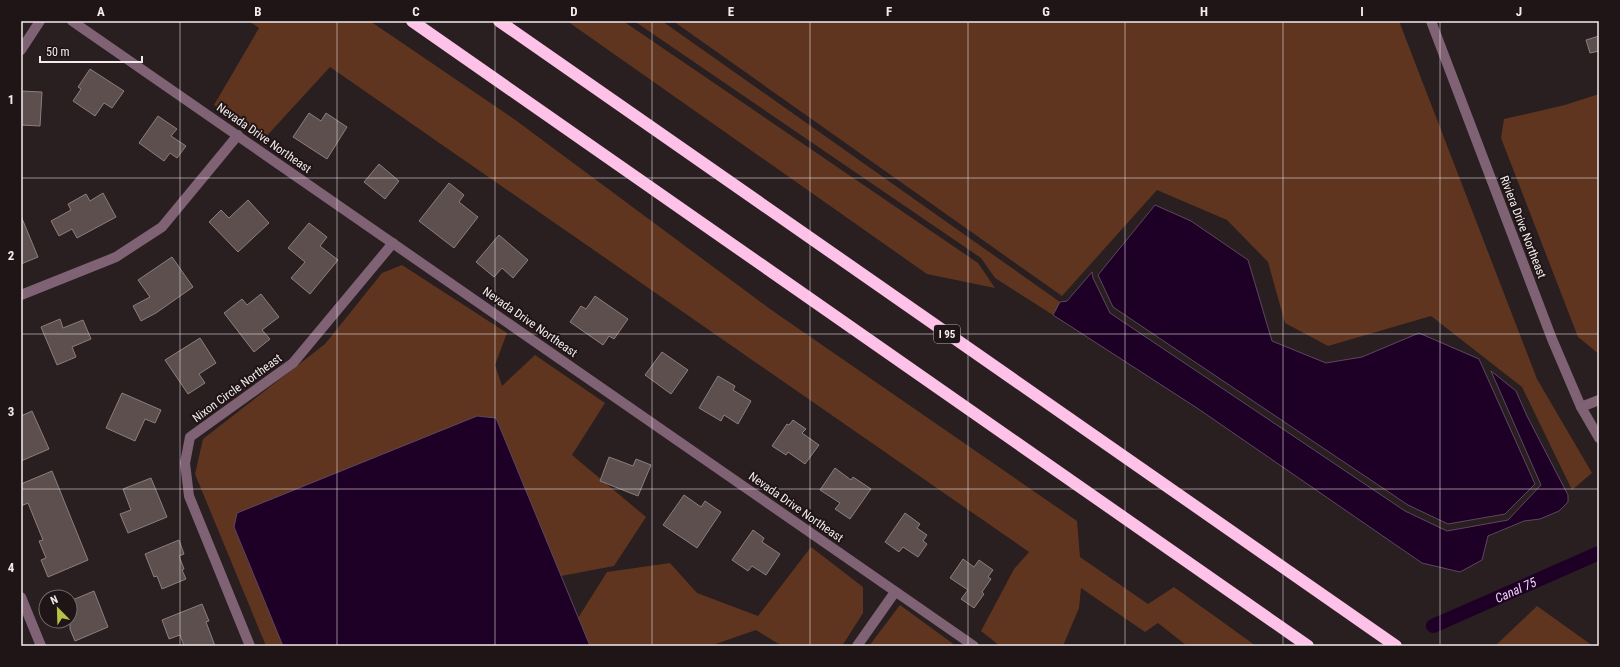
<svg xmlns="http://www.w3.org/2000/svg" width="1620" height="667" viewBox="0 0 1620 667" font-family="'Roboto Condensed',sans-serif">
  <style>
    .green { fill: #5f351f }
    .water { fill: #1e0026; stroke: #5e4662 }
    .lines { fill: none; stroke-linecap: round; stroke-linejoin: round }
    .canal { stroke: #1e0026; stroke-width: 14 }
    .building { fill: #5c4f4e; stroke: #8c7e7d }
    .minor { stroke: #806275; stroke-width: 10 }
    .highway { stroke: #fec1e8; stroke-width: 12 }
    .grid { fill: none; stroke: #f3ebed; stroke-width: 1; stroke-opacity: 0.55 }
    .labels { text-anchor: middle; stroke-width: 4; stroke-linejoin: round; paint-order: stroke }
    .shield { fill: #1f1517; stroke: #b3abad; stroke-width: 1 }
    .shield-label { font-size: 11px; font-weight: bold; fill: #f3ebed }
    .street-label { font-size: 12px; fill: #f3ebed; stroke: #1f1517 }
    .water-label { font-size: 13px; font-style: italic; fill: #edd2f4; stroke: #1f1517 }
    .neatline { fill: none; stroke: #f3ebed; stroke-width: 1.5 }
    .grid-label { font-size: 13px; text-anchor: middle; font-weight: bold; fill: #f3ebed }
  </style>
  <rect width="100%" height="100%" fill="#291e20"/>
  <!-- green -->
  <g class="green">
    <path d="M249,21H370L514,119L770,309L1077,521L1080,557L1148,604L1174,587L1256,646H1187L1158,623L1145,632L1081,588L1079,608L1063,646H1000L981,631L1014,569L1029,552L330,67L263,140L214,105L259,28Z"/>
    <path d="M567,21H623L978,263L995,288L927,274Z"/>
    <path d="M634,21H662L1060,302L1053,315L995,278L981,258Z"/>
    <path d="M673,21H1399L1537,379L1592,473L1572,490L1522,387L1431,316L1328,346L1285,323L1268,262L1227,220L1157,190L1062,296Z"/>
    <path d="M1599,94V354L1578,337L1501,138L1504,119L1565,105Z"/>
    <path d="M402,265L507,333L495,365L502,386L535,355L605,403L572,455L646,517L614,566L561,576L496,418L234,527L283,646H266L195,474L203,439L325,344L382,273Z"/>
    <path d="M811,547L863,587V613L842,646H782L756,630L710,646H590L578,618L607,572L670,563L697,593L758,616Z"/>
    <path d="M900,605L956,646H869Z"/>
    <path d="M1537,606L1593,646H1495Z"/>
  </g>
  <!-- water -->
  <g class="water">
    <path d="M1155,205L1191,221L1248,260L1272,341L1326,363L1362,357L1419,333L1479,359L1535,484L1505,514L1448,524L1408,505L1113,307L1098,275Z"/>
    <path d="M1092,272L1093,278L1110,313L1405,511L1447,531L1508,520L1541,485L1491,371L1516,391L1527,416L1568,495V502L1559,511L1540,519L1524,521L1488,536L1482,560L1460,572L1422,563L1197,408L1053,315L1060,302L1067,301Z"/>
    <path d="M477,416L496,418L590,646H283L234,527L237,513Z"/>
  </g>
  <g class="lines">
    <!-- canal -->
    <path class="canal" id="s1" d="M1433,626L1599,553"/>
  </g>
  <!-- building -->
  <g class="building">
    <path d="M1599,36V51L1590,53L1586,40Z"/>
    <path d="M90,69L124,91L112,108L104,103L95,116L73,101L81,89L78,87Z"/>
    <path d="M21,91L42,92L40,126L21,125Z"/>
    <path d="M309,113L321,121L326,113L347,127L327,159L293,137Z"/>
    <path d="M158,116L177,129L171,136L186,146L177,158L170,153L164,161L139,143Z"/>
    <path d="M379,164L399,181L385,199L364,182Z"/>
    <path d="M449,183L464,195L459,202L478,217L454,248L419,221Z"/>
    <path d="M103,193L116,217L77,238L72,229L59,236L51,221L71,210L68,204L86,194L90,201Z"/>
    <path d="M248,200L269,223L238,252L209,222L221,210L229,218Z"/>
    <path d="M21,216L38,257L21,264Z"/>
    <path d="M309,223L327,237L320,246L338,260L310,294L291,278L305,262L288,248Z"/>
    <path d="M499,235L528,260L513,278L502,268L494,277L476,262Z"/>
    <path d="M172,257L193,287L156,313L141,321L133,306L150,297L138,280Z"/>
    <path d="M261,294L279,317L262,330L270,339L254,352L224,313L242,299L247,305Z"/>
    <path d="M595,296L628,319L614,339L609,336L603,345L570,322L581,306L586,309Z"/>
    <path d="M60,319L63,328L83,320L91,339L72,347L76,357L57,365L41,327Z"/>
    <path d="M200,338L216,363L199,374L205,383L188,394L165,360Z"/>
    <path d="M662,352L688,370L671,394L645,375Z"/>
    <path d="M718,376L735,386L733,390L751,401L738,424L724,415L721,421L699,408Z"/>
    <path d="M122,393L161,410L155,423L145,419L135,441L106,428Z"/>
    <path d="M32,411L49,449L21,461V416Z"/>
    <path d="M793,420L806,429L802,433L819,445L805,464L788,452L786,455L772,446L787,424L789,425Z"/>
    <path d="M609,457L633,466L636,459L651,465L638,496L600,481Z"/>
    <path d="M835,468L851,480L853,477L871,489L850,519L835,509L840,503L820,490Z"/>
    <path d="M52,471L88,560L48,577L41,560L46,558L39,541L43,540L28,503L21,506V484Z"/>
    <path d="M151,478L167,517L128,533L120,514L131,510L123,489Z"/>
    <path d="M684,495L701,507L705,501L721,512L697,548L663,525Z"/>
    <path d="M905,513L920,524L917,528L927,535L923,541L927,544L918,557L903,547L899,552L885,542Z"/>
    <path d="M753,530L764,538L762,542L780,554L766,575L752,566L748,571L732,560Z"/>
    <path d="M179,540L184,554L179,556L184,569L182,570L186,579L162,589L157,576L154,577L145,554Z"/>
    <path d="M963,559L974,567L979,560L993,570L988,577L991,579L982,592L984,594L974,608L961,599L968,590L950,578Z"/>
    <path d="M94,591L108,627L75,641L70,629V601Z"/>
    <path d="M202,604L209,621L206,622L215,646H184L180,635L169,639L162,620Z"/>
  </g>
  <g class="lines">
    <!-- minor -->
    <g class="minor">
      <path d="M72,21L974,646"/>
      <path d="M1431,21L1552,339L1581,407L1599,438"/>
      <path d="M21,50L40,21"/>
      <path d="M21,295L116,257L162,227L238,135"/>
      <path d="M1581,407L1599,400"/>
      <path d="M21,597L41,646"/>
      <path d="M250,646L189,496L185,463L190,437L293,363L393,243"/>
      <path d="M857,646L895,592"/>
    </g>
    <!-- highway -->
    <g class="highway">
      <path d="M412,21L1308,646"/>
      <path d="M499,21L1396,646"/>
    </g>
  </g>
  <!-- grid -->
  <path class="grid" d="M180,21V646M337,21V646M495,21V646M652,21V646M810,21V646M968,21V646M1125,21V646M1283,21V646M1440,21V646M21,178H1599M21,334H1599M21,489H1599"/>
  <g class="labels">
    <!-- shield labels -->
    <rect class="shield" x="934" y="325" width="26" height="18" rx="3"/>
    <g class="shield-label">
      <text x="947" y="338">I 95</text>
    </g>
    <!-- street labels -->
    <g class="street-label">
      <text transform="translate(264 138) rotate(35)" y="4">Nevada Drive Northeast</text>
      <text transform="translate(1523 227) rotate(69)" y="4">Riviera Drive Northeast</text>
      <text transform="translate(530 322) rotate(35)" y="4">Nevada Drive Northeast</text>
      <text transform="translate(237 388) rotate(-36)" y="4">Nixon Circle Northeast</text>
      <text transform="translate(796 507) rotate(35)" y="4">Nevada Drive Northeast</text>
    </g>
    <!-- water labels -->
    <g class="water-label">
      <text dy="5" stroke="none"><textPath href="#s1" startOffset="90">Canal 75</textPath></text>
    </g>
  </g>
  <!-- border -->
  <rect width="1620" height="667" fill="none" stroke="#1f1517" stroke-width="44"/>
  <!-- north arrow -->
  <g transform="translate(58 609) rotate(337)"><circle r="19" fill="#1f1517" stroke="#746b6d"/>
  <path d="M0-3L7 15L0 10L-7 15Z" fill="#bac046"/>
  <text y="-6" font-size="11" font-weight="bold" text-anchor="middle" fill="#f3ebed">N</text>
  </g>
  <!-- scale -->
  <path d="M40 56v6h102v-6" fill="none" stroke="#f3ebed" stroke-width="2"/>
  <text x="46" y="56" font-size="12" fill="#f3ebed" stroke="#1f1517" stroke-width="3" paint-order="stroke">50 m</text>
  <rect x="22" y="22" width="1576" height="623" class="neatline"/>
  <g class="grid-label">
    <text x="101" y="16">A</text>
    <text x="258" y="16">B</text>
    <text x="416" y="16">C</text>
    <text x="574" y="16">D</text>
    <text x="731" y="16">E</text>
    <text x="889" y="16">F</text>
    <text x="1046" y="16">G</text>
    <text x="1204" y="16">H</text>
    <text x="1362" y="16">I</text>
    <text x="1519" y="16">J</text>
    <text x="11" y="104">1</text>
    <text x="11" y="260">2</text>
    <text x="11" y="416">3</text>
    <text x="11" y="572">4</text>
  </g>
</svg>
